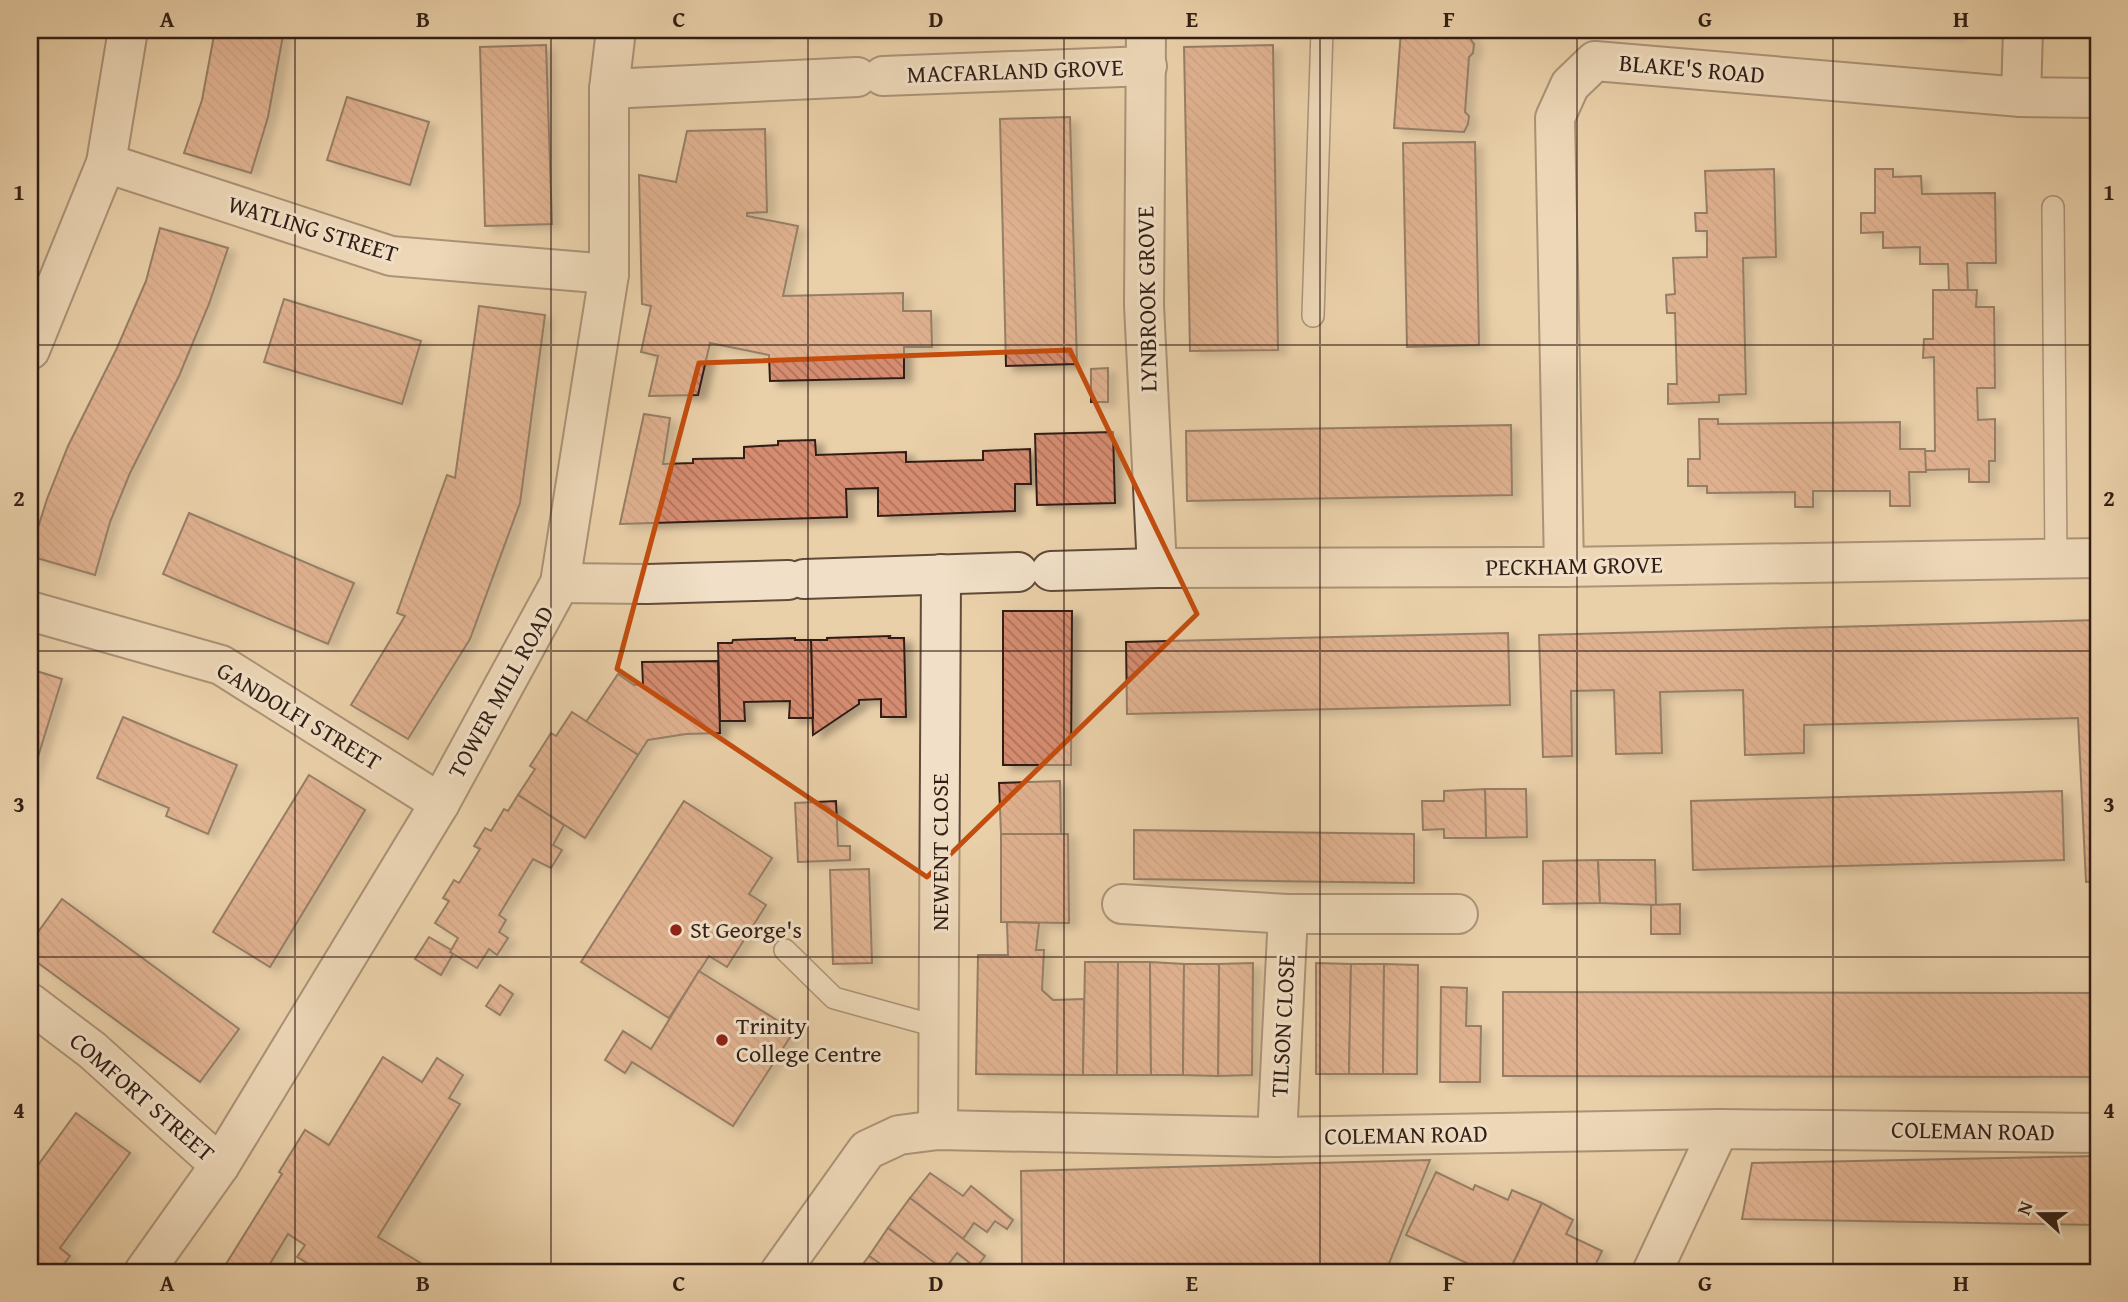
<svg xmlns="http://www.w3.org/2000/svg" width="2128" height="1302" viewBox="0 0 2128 1302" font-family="'Gentium Book Plus',serif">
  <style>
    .building { fill: url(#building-back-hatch); stroke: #321e15; stroke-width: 2; filter: url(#shadow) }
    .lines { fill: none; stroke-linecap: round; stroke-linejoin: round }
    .lane-casing { stroke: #604a3a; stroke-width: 24 }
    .street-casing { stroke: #604a3a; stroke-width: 42 }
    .lane { stroke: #f1e0c7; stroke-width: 21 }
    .street { stroke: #f1e0c7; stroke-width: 38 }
    .marked { fill: none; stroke: #c44d0e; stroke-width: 5; stroke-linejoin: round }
    .grid { fill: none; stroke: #321e15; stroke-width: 2; stroke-opacity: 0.55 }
    .poi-dot { fill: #8f2418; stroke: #f1e0c7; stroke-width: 2.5 }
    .labels { text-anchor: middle; stroke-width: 6; stroke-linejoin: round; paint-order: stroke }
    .street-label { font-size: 24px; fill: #321e15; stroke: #f1e0c7 }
    .poi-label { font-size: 24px; fill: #321e15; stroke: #f1e0c7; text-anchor: start }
    .neatline { fill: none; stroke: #321e15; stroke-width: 2.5 }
    .grid-label { font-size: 23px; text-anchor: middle; font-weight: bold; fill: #321e15 }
  </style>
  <defs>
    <pattern id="building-back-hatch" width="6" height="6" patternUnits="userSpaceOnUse" patternTransform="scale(1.75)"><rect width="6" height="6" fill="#d58c70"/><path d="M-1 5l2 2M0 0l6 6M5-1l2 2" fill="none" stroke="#ad725b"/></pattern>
    <filter id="shadow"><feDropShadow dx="8" dy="4.5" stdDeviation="3.5" flood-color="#0004"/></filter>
  </defs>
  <rect width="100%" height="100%" fill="#ead0a9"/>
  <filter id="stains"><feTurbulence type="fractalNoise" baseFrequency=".00286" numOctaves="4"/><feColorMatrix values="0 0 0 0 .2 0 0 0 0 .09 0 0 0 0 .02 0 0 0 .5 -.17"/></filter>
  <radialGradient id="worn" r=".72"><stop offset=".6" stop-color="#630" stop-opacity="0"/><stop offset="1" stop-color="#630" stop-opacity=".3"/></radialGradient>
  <!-- building -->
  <g class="building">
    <path d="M215,30H284L268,117L251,173L184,153L202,100Z"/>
    <path d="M681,30H764V34L706,35Z"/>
    <path d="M802,30H971V31L802,33Z"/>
    <path d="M1401,30H1455V33H1471V40L1474,44L1473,53L1469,57L1465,112L1469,116L1468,124L1464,132L1394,128Z"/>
    <path d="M1905,30H1962L1955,36L1905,32Z"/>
    <path d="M546,45L552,224L485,226L480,47Z"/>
    <path d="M1273,45L1278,350L1190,351L1184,47Z"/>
    <path d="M347,97L429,122L410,185L327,160Z"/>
    <path d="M1070,117L1077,364L1006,366L1000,119Z"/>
    <path d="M765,129L767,212L747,213V216L798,226L783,296L903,293V311H931L932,347H904V378L770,381L769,355L710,343L698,395L649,396L658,356L641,352L651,306L642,304L639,175L676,182L687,131Z"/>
    <path d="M1475,142L1479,345L1407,347L1403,143Z"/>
    <path d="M1774,169L1776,257L1743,258L1746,394L1719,395V402L1668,404V384H1677L1675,313H1667L1666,295L1675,294L1673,258L1707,257V231H1696L1695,213H1707L1705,171Z"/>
    <path d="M1875,169H1893V177L1921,176L1922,194L1995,193L1996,263H1967L1968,290H1949L1948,264H1920V247L1883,248V232L1861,233V213H1875Z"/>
    <path d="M160,228L228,248L209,304L179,376L130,473L110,522L95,575L30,556V553L47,499L68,446L117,348L146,281Z"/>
    <path d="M1933,290H1977L1976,307H1994L1995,388H1977L1978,420L1995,419V461H1989V482H1969V469L1925,470V451H1935L1934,357L1923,358L1924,339H1933Z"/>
    <path d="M284,299L421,341L402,404L264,362Z"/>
    <path d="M479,306L545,315L520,503L470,639L408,739L351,705L405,616L397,613L447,475L455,478Z"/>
    <path d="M1108,368V402H1091V369Z"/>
    <path d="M644,414L670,418L663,464L693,463V459L744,458V447L778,445V441L815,440L816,455L906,452V462L983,460V451L1030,449L1031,484H1015V511L878,516V488L846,489L847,517L620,524Z"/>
    <path d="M1699,419H1718V424L1900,422V449H1925L1926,472H1909L1910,506H1890V491H1813V507H1795V492L1707,493V486H1688V459H1700Z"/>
    <path d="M1511,425L1512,495L1187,501L1186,431Z"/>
    <path d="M1113,432L1115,503L1037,505L1035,434Z"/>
    <path d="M189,513L354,583L328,644L163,574Z"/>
    <path d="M1003,611H1072L1071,765H1003Z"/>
    <path d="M2098,620V881L2086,882L2078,718L1804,725V753L1745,755L1743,690L1660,692L1662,753L1616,754L1614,690L1571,691L1572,756L1543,757L1539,635Z"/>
    <path d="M1508,633L1510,705L1127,714L1126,642Z"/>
    <path d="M890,636L889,638H904L906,717H881V699L859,700V704L813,735L811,640H827V638Z"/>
    <path d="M795,638V640H811L813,718H789L790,701L744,702L745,721H720L718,643H732L733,640Z"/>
    <path d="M718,661L720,733L686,734L648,740L638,755L586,722L618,674L634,685L643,684L642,662Z"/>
    <path d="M30,669L62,679L30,783Z"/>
    <path d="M572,712L638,755L585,838L518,795L535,769L530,766L551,733L556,736Z"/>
    <path d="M123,717L237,765L208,834L166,816L169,808L97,778Z"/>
    <path d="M309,775L365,810L270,967L213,932Z"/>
    <path d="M1060,781L1061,834H1001L999,783Z"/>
    <path d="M1485,789H1526L1527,837L1486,838Z"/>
    <path d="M1485,789L1486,838H1444V829L1423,830L1422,801H1444V791Z"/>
    <path d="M2062,791L2064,860L1693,870L1691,801Z"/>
    <path d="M518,795L564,825L553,845L562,850L551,868L533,859L499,915L506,920L499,932L508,938L497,955L489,949L477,968L450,952L458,938L435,923L449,901L443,898L454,880L459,883L480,849L474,846L485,828L491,831L504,809L508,811Z"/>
    <path d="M684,801L772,858L749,894L766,905L727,967L709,956L669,1018L581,962Z"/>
    <path d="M836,801L838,846H850V860L798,862L795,803Z"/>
    <path d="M1134,830L1414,834V883L1134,879Z"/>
    <path d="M1001,834H1068L1069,923L1001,922Z"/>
    <path d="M1598,860L1600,903L1543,904V861Z"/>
    <path d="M1598,860H1655L1656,905L1600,903Z"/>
    <path d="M869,869L872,963L833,964L830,870Z"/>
    <path d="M62,899L239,1029L200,1082L30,957V943Z"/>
    <path d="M1680,904V934H1651V905Z"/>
    <path d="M1007,922L1039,923L1036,950H1044L1042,990L1053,1000L1084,999L1083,1075L976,1074L978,955H1008Z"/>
    <path d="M429,937L451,950L450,952L453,954L441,975L415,959Z"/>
    <path d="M1085,962H1118L1117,1075H1083Z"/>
    <path d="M1118,962H1150L1151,1075H1117Z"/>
    <path d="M1150,962L1184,964L1183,1075H1151Z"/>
    <path d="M1253,963L1252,1075L1218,1076L1219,964Z"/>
    <path d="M1316,963L1351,964L1349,1074H1316Z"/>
    <path d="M1184,964H1219L1218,1076L1183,1075Z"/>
    <path d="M1351,964H1384L1383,1074H1349Z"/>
    <path d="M1384,964L1418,965L1417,1074H1383Z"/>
    <path d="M699,971L794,1031L733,1126L632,1062L625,1073L605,1060L623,1031L651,1049Z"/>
    <path d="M500,985L513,994L500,1015L486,1006Z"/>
    <path d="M1441,987L1467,988L1466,1026H1481L1480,1082H1440Z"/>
    <path d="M1503,992L2098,993V1077L1503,1076Z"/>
    <path d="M383,1057L422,1082L437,1058L463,1075L449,1098L460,1104L378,1237L435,1272H322L297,1257L305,1245L288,1234L265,1272H239L226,1264L282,1174L279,1172L305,1130L329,1145Z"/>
    <path d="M76,1113L130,1153L60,1248L70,1256L58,1272H30V1159L38,1165Z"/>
    <path d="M2098,1156V1225L1742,1219L1752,1163Z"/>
    <path d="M1430,1160L1388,1266L1022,1265L1021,1171Z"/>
    <path d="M1436,1172L1473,1190L1475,1185L1508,1200L1512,1190L1542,1203L1509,1272H1486L1406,1235Z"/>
    <path d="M930,1173L963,1196L971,1186L1013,1220L1007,1229L995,1221L987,1232L974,1223L963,1239L910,1198Z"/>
    <path d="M910,1198L985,1256L976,1268L957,1253L944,1270L888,1228Z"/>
    <path d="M1542,1203L1573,1220L1566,1234L1602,1251L1592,1272H1509Z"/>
    <path d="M888,1228L944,1270L946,1272H892L869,1256Z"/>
    <path d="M869,1256L892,1272H857Z"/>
  </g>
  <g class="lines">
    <defs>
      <g id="lane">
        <path d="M2053,207L2056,559"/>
        <path d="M1313,316L1322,30"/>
        <path d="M785,950L834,998L939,1027"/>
      </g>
      <g id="street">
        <path d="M1146,30L1144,305L1157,568"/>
        <path d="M883,76L1147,66"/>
        <path d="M609,89L857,77"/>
        <path d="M2021,97L2023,30"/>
        <path d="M106,163L391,256L609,274"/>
        <path d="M30,350L106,163L128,30"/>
        <path d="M1564,567L1555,118L1570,85L1595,61L2021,97L2098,98"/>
        <path d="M1051,571L1157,568L1564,567L2098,558"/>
        <path d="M804,579L1018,572"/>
        <path d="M560,583L647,584L788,580"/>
        <path d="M30,611L221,665L440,803"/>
        <path d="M1122,904L1288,914H1458"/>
        <path d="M30,1003L92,1050L220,1165"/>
        <path d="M938,1130L941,574"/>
        <path d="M1277,1137L1288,914"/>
        <path d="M144,1272L220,1165L440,803L560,583L609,274V89L616,30"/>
        <path d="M780,1272L867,1150L899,1135L938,1130L1277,1137L1719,1129L2098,1133"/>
        <path d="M1652,1272L1719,1129"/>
      </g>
    </defs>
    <!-- lane casing -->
    <use href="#lane" class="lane-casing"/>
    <!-- street casing -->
    <use href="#street" class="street-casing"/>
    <!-- lane -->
    <use href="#lane" class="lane"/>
    <!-- street -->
    <use href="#street" class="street"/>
  </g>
  <!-- marked area -->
  <path d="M0 0H2128V1302H0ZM1070,350L1197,614L927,877L617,669L699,363Z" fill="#ead0a9" fill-opacity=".55" fill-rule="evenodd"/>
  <path class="marked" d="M1070,350L1197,614L927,877L617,669L699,363Z"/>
  <!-- grid -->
  <path class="grid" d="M295,30V1272M551,30V1272M808,30V1272M1064,30V1272M1320,30V1272M1577,30V1272M1833,30V1272M30,345H2098M30,651H2098M30,957H2098"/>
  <!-- markers -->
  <g class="poi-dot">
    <circle cx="676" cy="930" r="7"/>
    <circle cx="722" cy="1040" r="7"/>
  </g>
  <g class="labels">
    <!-- street labels -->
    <g class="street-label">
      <text transform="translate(1692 69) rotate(5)" y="8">BLAKE'S ROAD</text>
      <text transform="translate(1015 71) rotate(-2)" y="8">MACFARLAND GROVE</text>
      <text transform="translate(313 229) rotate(17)" y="8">WATLING STREET</text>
      <text transform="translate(1147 299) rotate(-91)" y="8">LYNBROOK GROVE</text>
      <text transform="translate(1574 566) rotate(-1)" y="8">PECKHAM GROVE</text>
      <text transform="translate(501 692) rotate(-61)" y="8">TOWER MILL ROAD</text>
      <text transform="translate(299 716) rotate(31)" y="8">GANDOLFI STREET</text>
      <text transform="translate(940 852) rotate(-90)" y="8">NEWENT CLOSE</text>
      <text transform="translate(1283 1026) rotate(-87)" y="8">TILSON CLOSE</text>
      <text transform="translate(142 1097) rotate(41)" y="8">COMFORT STREET</text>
      <text transform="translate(1973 1131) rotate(1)" y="8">COLEMAN ROAD</text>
      <text transform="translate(1406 1135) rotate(-1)" y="8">COLEMAN ROAD</text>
    </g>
    <!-- poi labels -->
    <g class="poi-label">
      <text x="690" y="938">St George's</text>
      <text x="736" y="1034">Trinity<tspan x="736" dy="28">College Centre</tspan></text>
    </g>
  </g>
  <!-- margin -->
  <rect width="2128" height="1302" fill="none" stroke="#ead0a9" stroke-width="77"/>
  <!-- north arrow -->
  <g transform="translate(2040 1214) rotate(291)" stroke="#f1e0c7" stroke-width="5" paint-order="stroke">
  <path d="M0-5L12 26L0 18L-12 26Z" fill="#321e15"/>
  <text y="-10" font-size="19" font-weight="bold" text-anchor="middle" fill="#321e15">N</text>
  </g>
  <rect x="38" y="38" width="2052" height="1226" class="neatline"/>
  <g class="grid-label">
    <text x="167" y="27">A</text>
    <text x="423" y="27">B</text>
    <text x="679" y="27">C</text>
    <text x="936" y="27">D</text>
    <text x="1192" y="27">E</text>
    <text x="1449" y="27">F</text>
    <text x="1705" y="27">G</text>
    <text x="1961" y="27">H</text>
    <text x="19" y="200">1</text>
    <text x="2109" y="200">1</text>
    <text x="19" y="506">2</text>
    <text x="2109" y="506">2</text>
    <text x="19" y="812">3</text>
    <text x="2109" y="812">3</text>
    <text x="19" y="1118">4</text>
    <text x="2109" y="1118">4</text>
    <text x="167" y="1291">A</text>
    <text x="423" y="1291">B</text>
    <text x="679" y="1291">C</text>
    <text x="936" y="1291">D</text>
    <text x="1192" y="1291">E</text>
    <text x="1449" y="1291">F</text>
    <text x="1705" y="1291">G</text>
    <text x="1961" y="1291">H</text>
  </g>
  <rect width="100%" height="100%" filter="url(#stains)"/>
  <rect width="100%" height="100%" fill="url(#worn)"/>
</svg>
